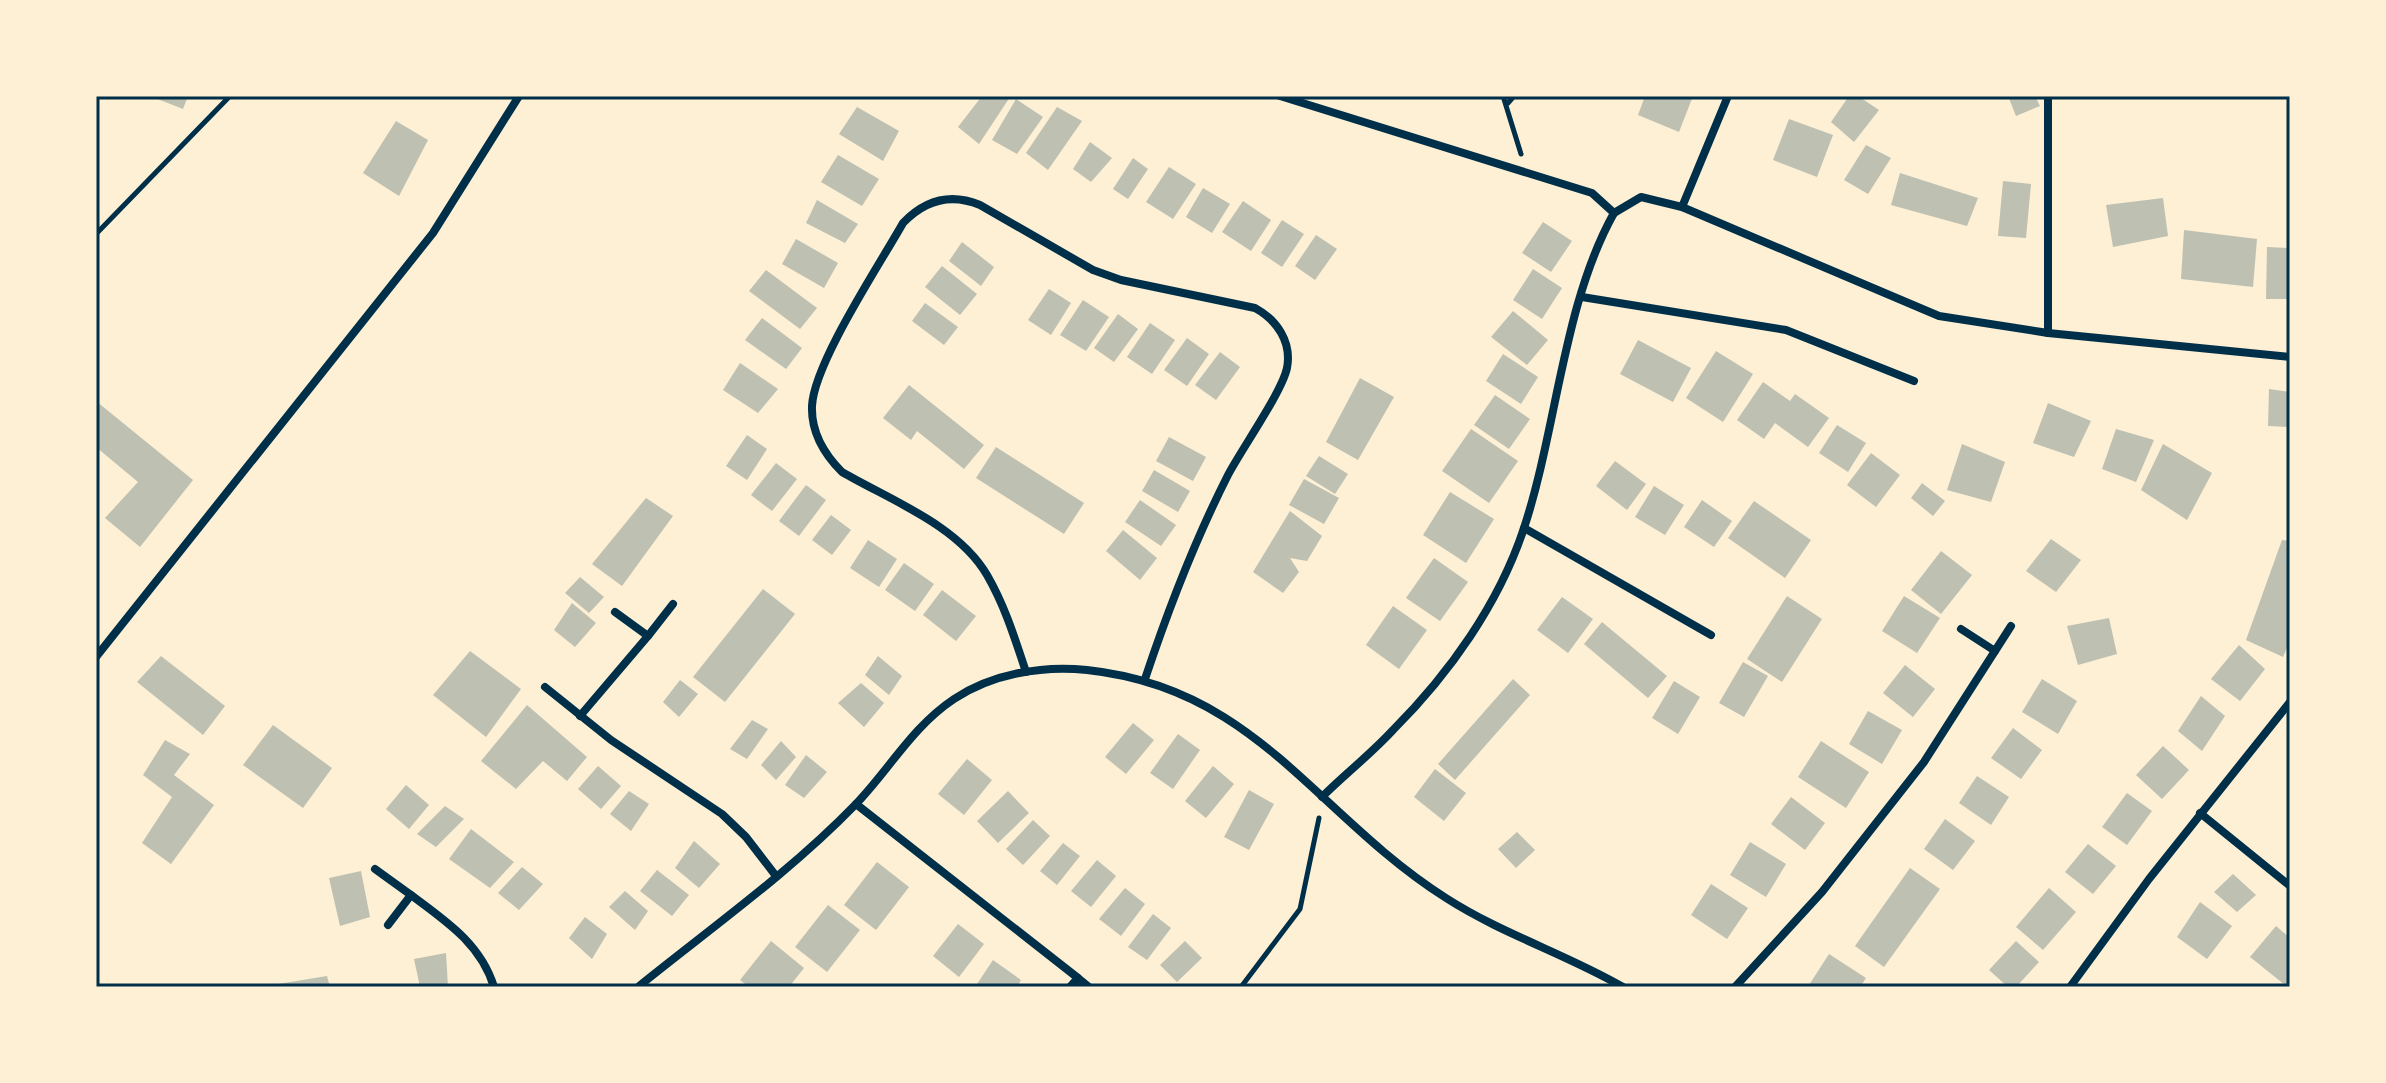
<svg xmlns="http://www.w3.org/2000/svg" width="2386" height="1083" viewBox="0 0 2386 1083" font-family="'Playfair Display',serif">
  <style>
    .building { fill: #bec0b2 }
    .lines { fill: none; stroke-linecap: round; stroke-linejoin: round }
    .path { stroke: #003049; stroke-width: 5 }
    .minor { stroke: #003049; stroke-width: 8 }
    .neatline { fill: none; stroke: #003049; stroke-width: 3 }
  </style>
  <rect width="100%" height="100%" fill="#fdf0d5"/>
  <!-- building -->
  <g class="building">
    <path d="M150,96H188L183,109Z"/>
    <path d="M982,96L1010,97L979,144L958,127Z"/>
    <path d="M1645,96H1693L1679,132L1638,115Z"/>
    <path d="M1849,96H1858L1879,110L1854,142L1831,122Z"/>
    <path d="M2008,96H2035L2040,106L2016,116Z"/>
    <path d="M1016,99L1043,117L1017,154L992,140Z"/>
    <path d="M857,107L899,131L883,161L839,134Z"/>
    <path d="M1057,107L1082,121L1048,170L1026,153Z"/>
    <path d="M1789,119L1833,135L1817,177L1773,160Z"/>
    <path d="M396,121L428,140L399,196L363,173Z"/>
    <path d="M1090,142L1112,158L1091,182L1073,169Z"/>
    <path d="M1866,145L1891,158L1868,194L1844,180Z"/>
    <path d="M838,155L879,179L862,206L821,182Z"/>
    <path d="M1133,158L1148,169L1128,199L1113,189Z"/>
    <path d="M1169,167L1196,184L1173,219L1146,202Z"/>
    <path d="M1900,173L1978,198L1967,226L1891,205Z"/>
    <path d="M2003,181L2031,184L2026,238L1998,236Z"/>
    <path d="M1203,188L1230,204L1212,233L1186,217Z"/>
    <path d="M2163,198L2168,236L2113,247L2106,205Z"/>
    <path d="M817,200L858,224L845,243L806,223Z"/>
    <path d="M1243,201L1271,220L1251,251L1222,232Z"/>
    <path d="M1282,220L1304,234L1282,267L1261,253Z"/>
    <path d="M1543,222L1572,241L1551,272L1522,253Z"/>
    <path d="M2184,230L2257,239L2253,287L2181,279Z"/>
    <path d="M1316,235L1337,249L1315,280L1295,266Z"/>
    <path d="M796,239L838,263L824,288L782,264Z"/>
    <path d="M962,242L994,267L981,286L949,261Z"/>
    <path d="M2267,247L2290,248V299H2266Z"/>
    <path d="M942,266L977,294L960,315L925,287Z"/>
    <path d="M1533,269L1562,288L1542,319L1513,300Z"/>
    <path d="M766,270L817,308L800,329L749,291Z"/>
    <path d="M1049,289L1071,303L1051,335L1028,320Z"/>
    <path d="M1083,300L1109,317L1086,351L1060,335Z"/>
    <path d="M925,303L958,327L944,345L912,321Z"/>
    <path d="M1513,311L1548,340L1527,365L1491,337Z"/>
    <path d="M1118,314L1138,329L1114,362L1094,348Z"/>
    <path d="M762,318L802,348L786,369L745,340Z"/>
    <path d="M1150,323L1175,340L1152,374L1127,357Z"/>
    <path d="M1187,338L1209,354L1187,386L1164,370Z"/>
    <path d="M1638,340L1691,368L1673,402L1620,374Z"/>
    <path d="M1716,351L1753,374L1723,422L1686,398Z"/>
    <path d="M1220,352L1240,367L1216,400L1195,385Z"/>
    <path d="M1503,354L1538,377L1521,404L1486,381Z"/>
    <path d="M740,363L778,389L758,413L723,390Z"/>
    <path d="M1360,378L1394,397L1358,460L1326,442Z"/>
    <path d="M1763,382L1790,401L1795,394L1829,418L1808,447L1775,423L1764,439L1737,420Z"/>
    <path d="M909,385L984,445L964,469L917,431L911,440L883,418Z"/>
    <path d="M2269,389L2290,392V427L2268,426Z"/>
    <path d="M1495,395L1530,419L1509,449L1474,425Z"/>
    <path d="M96,401L193,480L140,547L105,518L138,482L96,447Z"/>
    <path d="M2048,403L2091,421L2074,457L2033,443Z"/>
    <path d="M1837,425L1866,443L1848,472L1819,453Z"/>
    <path d="M1471,429L1518,461L1489,503L1442,471Z"/>
    <path d="M2116,429L2154,440L2136,482L2102,469Z"/>
    <path d="M747,435L767,449L747,480L726,466Z"/>
    <path d="M1169,437L1206,457L1193,481L1156,461Z"/>
    <path d="M1962,444L2005,462L1991,502L1947,490Z"/>
    <path d="M2163,444L2212,473L2187,520L2141,490Z"/>
    <path d="M996,447L1084,503L1064,534L976,478Z"/>
    <path d="M1871,453L1900,475L1876,507L1847,485Z"/>
    <path d="M1319,456L1348,474L1335,494L1306,476Z"/>
    <path d="M1615,461L1646,484L1627,510L1596,486Z"/>
    <path d="M776,463L797,479L772,511L751,495Z"/>
    <path d="M1154,470L1190,491L1178,512L1142,491Z"/>
    <path d="M1304,479L1339,498L1324,524L1289,505Z"/>
    <path d="M1922,483L1945,501L1933,516L1911,498Z"/>
    <path d="M806,485L826,500L799,536L779,521Z"/>
    <path d="M1654,486L1684,505L1665,535L1635,517Z"/>
    <path d="M1450,492L1494,519L1466,563L1423,535Z"/>
    <path d="M646,498L673,516L622,586L592,564Z"/>
    <path d="M1140,500L1176,525L1161,546L1125,522Z"/>
    <path d="M1702,500L1732,521L1714,547L1684,527Z"/>
    <path d="M1754,501L1811,540L1785,578L1728,538Z"/>
    <path d="M1290,511L1322,536L1307,561L1290,558L1299,572L1283,593L1253,572Z"/>
    <path d="M831,515L851,530L832,555L812,540Z"/>
    <path d="M1123,530L1157,558L1140,580L1106,551Z"/>
    <path d="M2051,539L2081,560L2056,592L2026,571Z"/>
    <path d="M868,540L897,559L879,587L850,568Z"/>
    <path d="M2282,540L2290,541V641L2283,657L2246,640Z"/>
    <path d="M1941,551L1972,575L1941,614L1911,590Z"/>
    <path d="M1434,558L1468,582L1440,621L1406,598Z"/>
    <path d="M904,563L934,584L915,611L885,590Z"/>
    <path d="M580,577L604,597L589,613L565,593Z"/>
    <path d="M763,589L795,614L725,702L693,677Z"/>
    <path d="M942,590L976,616L956,641L923,615Z"/>
    <path d="M1787,596L1822,619L1782,682L1747,659Z"/>
    <path d="M1904,596L1940,618L1917,653L1882,631Z"/>
    <path d="M1562,597L1593,619L1568,653L1537,630Z"/>
    <path d="M572,603L596,623L575,647L554,630Z"/>
    <path d="M1393,606L1427,630L1399,669L1366,645Z"/>
    <path d="M2109,618L2117,654L2078,665L2067,626Z"/>
    <path d="M1602,622L1667,676L1648,698L1584,644Z"/>
    <path d="M2239,645L2265,669L2240,701L2211,679Z"/>
    <path d="M470,651L521,689L486,737L433,695Z"/>
    <path d="M161,656L225,706L203,735L137,682Z"/>
    <path d="M878,656L902,676L889,695L865,675Z"/>
    <path d="M1743,662L1768,676L1744,717L1719,703Z"/>
    <path d="M1905,665L1935,689L1913,717L1883,693Z"/>
    <path d="M1513,679L1530,695L1455,780L1438,764Z"/>
    <path d="M2042,679L2077,701L2058,734L2022,712Z"/>
    <path d="M680,680L698,694L679,717L663,702Z"/>
    <path d="M1674,681L1700,697L1678,734L1652,718Z"/>
    <path d="M861,683L884,703L864,727L838,703Z"/>
    <path d="M2201,696L2225,716L2202,751L2178,731Z"/>
    <path d="M527,705L587,757L567,781L543,761L516,789L481,761Z"/>
    <path d="M1868,711L1902,730L1882,764L1849,744Z"/>
    <path d="M752,720L768,729L747,759L730,749Z"/>
    <path d="M1133,723L1154,740L1126,774L1105,757Z"/>
    <path d="M273,725L332,768L303,808L243,765Z"/>
    <path d="M2013,728L2042,750L2021,779L1991,758Z"/>
    <path d="M1178,734L1200,750L1173,789L1150,773Z"/>
    <path d="M165,740L190,754L174,775L214,805L171,864L142,843L172,797L143,775Z"/>
    <path d="M781,741L796,757L776,780L761,765Z"/>
    <path d="M1821,741L1869,772L1846,808L1798,777Z"/>
    <path d="M2163,746L2189,770L2162,799L2136,775Z"/>
    <path d="M806,755L827,772L804,798L785,785Z"/>
    <path d="M967,759L992,780L964,815L938,794Z"/>
    <path d="M598,766L621,786L601,809L578,789Z"/>
    <path d="M1213,766L1234,784L1206,818L1185,801Z"/>
    <path d="M1435,769L1466,793L1444,821L1414,797Z"/>
    <path d="M1977,776L2009,797L1991,825L1959,803Z"/>
    <path d="M406,785L429,805L409,829L386,809Z"/>
    <path d="M1249,790L1274,804L1249,850L1224,837Z"/>
    <path d="M629,791L649,804L631,831L610,814Z"/>
    <path d="M1008,791L1029,813L998,843L977,821Z"/>
    <path d="M2127,793L2152,811L2127,845L2102,827Z"/>
    <path d="M1791,797L1825,823L1805,850L1771,824Z"/>
    <path d="M445,806L464,819L436,847L417,834Z"/>
    <path d="M1945,819L1975,841L1953,870L1924,849Z"/>
    <path d="M1033,820L1050,836L1023,865L1006,849Z"/>
    <path d="M471,829L514,862L490,888L449,859Z"/>
    <path d="M1517,832L1535,850L1516,868L1498,849Z"/>
    <path d="M694,841L720,864L699,888L675,868Z"/>
    <path d="M1750,842L1786,864L1766,897L1730,875Z"/>
    <path d="M1063,843L1080,856L1057,885L1040,871Z"/>
    <path d="M2088,844L2116,866L2093,894L2065,872Z"/>
    <path d="M1097,860L1116,876L1091,907L1071,891Z"/>
    <path d="M877,862L909,887L876,930L844,905Z"/>
    <path d="M522,867L543,884L519,910L498,893Z"/>
    <path d="M1910,868L1940,889L1884,967L1855,946Z"/>
    <path d="M657,870L689,895L672,916L640,891Z"/>
    <path d="M361,871L370,917L340,926L329,878Z"/>
    <path d="M2233,874L2256,895L2237,912L2214,892Z"/>
    <path d="M1711,884L1748,908L1727,939L1691,915Z"/>
    <path d="M1125,888L1145,904L1121,936L1099,919Z"/>
    <path d="M2049,888L2076,912L2043,950L2016,927Z"/>
    <path d="M625,891L648,911L635,930L609,907Z"/>
    <path d="M2200,902L2232,926L2207,959L2177,937Z"/>
    <path d="M828,905L860,930L827,972L795,947Z"/>
    <path d="M1153,914L1171,928L1147,960L1128,947Z"/>
    <path d="M585,917L607,934L592,959L569,938Z"/>
    <path d="M958,924L984,944L959,977L933,956Z"/>
    <path d="M2276,926L2290,938V979L2285,985L2250,957Z"/>
    <path d="M771,941L804,968L789,987H749L740,980Z"/>
    <path d="M1185,941L1202,958L1177,982L1160,965Z"/>
    <path d="M2016,941L2039,962L2016,987H2008L1989,970Z"/>
    <path d="M446,953L448,987H420L414,959Z"/>
    <path d="M1829,954L1866,978L1860,987L1809,985Z"/>
    <path d="M993,960L1021,980L1017,987H975Z"/>
    <path d="M327,976L330,987H272V985Z"/>
  </g>
  <g class="lines">
    <!-- path -->
    <g class="path">
      <path d="M1503,96L1521,154"/>
      <path d="M1508,103L1514,96"/>
      <path d="M96,234L230,96"/>
      <path d="M1241,987L1300,909L1319,818"/>
    </g>
    <!-- minor -->
    <g class="minor">
      <path d="M1280,96L1592,193L1614,213"/>
      <path d="M2048,96V333"/>
      <path d="M1682,207L1728,96"/>
      <path d="M1614,213L1641,197L1682,207L1939,316L2048,333L2290,357"/>
      <path d="M1582,297L1786,330L1914,381"/>
      <path d="M1524,528L1711,635"/>
      <path d="M615,612L648,636L673,604"/>
      <path d="M1961,629L1995,651L2011,626"/>
      <path d="M96,657L433,233L519,96"/>
      <path d="M1026,672C1015,639 1005,606 987,575C958,525 890,500 842,472C824,454 811,433 812,406C814,363 880,264 903,223C925,200 951,193 980,205L1093,270L1121,280L1255,308C1277,320 1292,342 1287,368C1282,392 1241,450 1228,475C1195,540 1168,610 1145,679"/>
      <path d="M545,687L611,740L722,814L746,837L776,876"/>
      <path d="M580,716L648,636"/>
      <path d="M1322,797C1345,774 1371,754 1393,730C1449,674 1499,604 1524,528C1557,428 1563,304 1614,213"/>
      <path d="M856,804L1078,978"/>
      <path d="M2200,813L2290,886"/>
      <path d="M375,869L411,895L388,925"/>
      <path d="M411,895C446,921 481,944 494,987"/>
      <path d="M638,987C711,928 790,872 855,805C889,770 912,727 954,699C992,674 1042,665 1087,670C1257,688 1314,814 1446,898C1502,934 1566,954 1623,987"/>
      <path d="M1070,987L1078,978L1089,987"/>
      <path d="M1735,987L1822,892L1924,762L1995,651"/>
      <path d="M2070,987L2149,879L2290,702"/>
    </g>
  </g>
  <!-- border -->
  <rect width="2386" height="1083" fill="none" stroke="#fdf0d5" stroke-width="196"/>
  <rect x="98" y="98" width="2190" height="887" class="neatline"/>
</svg>
